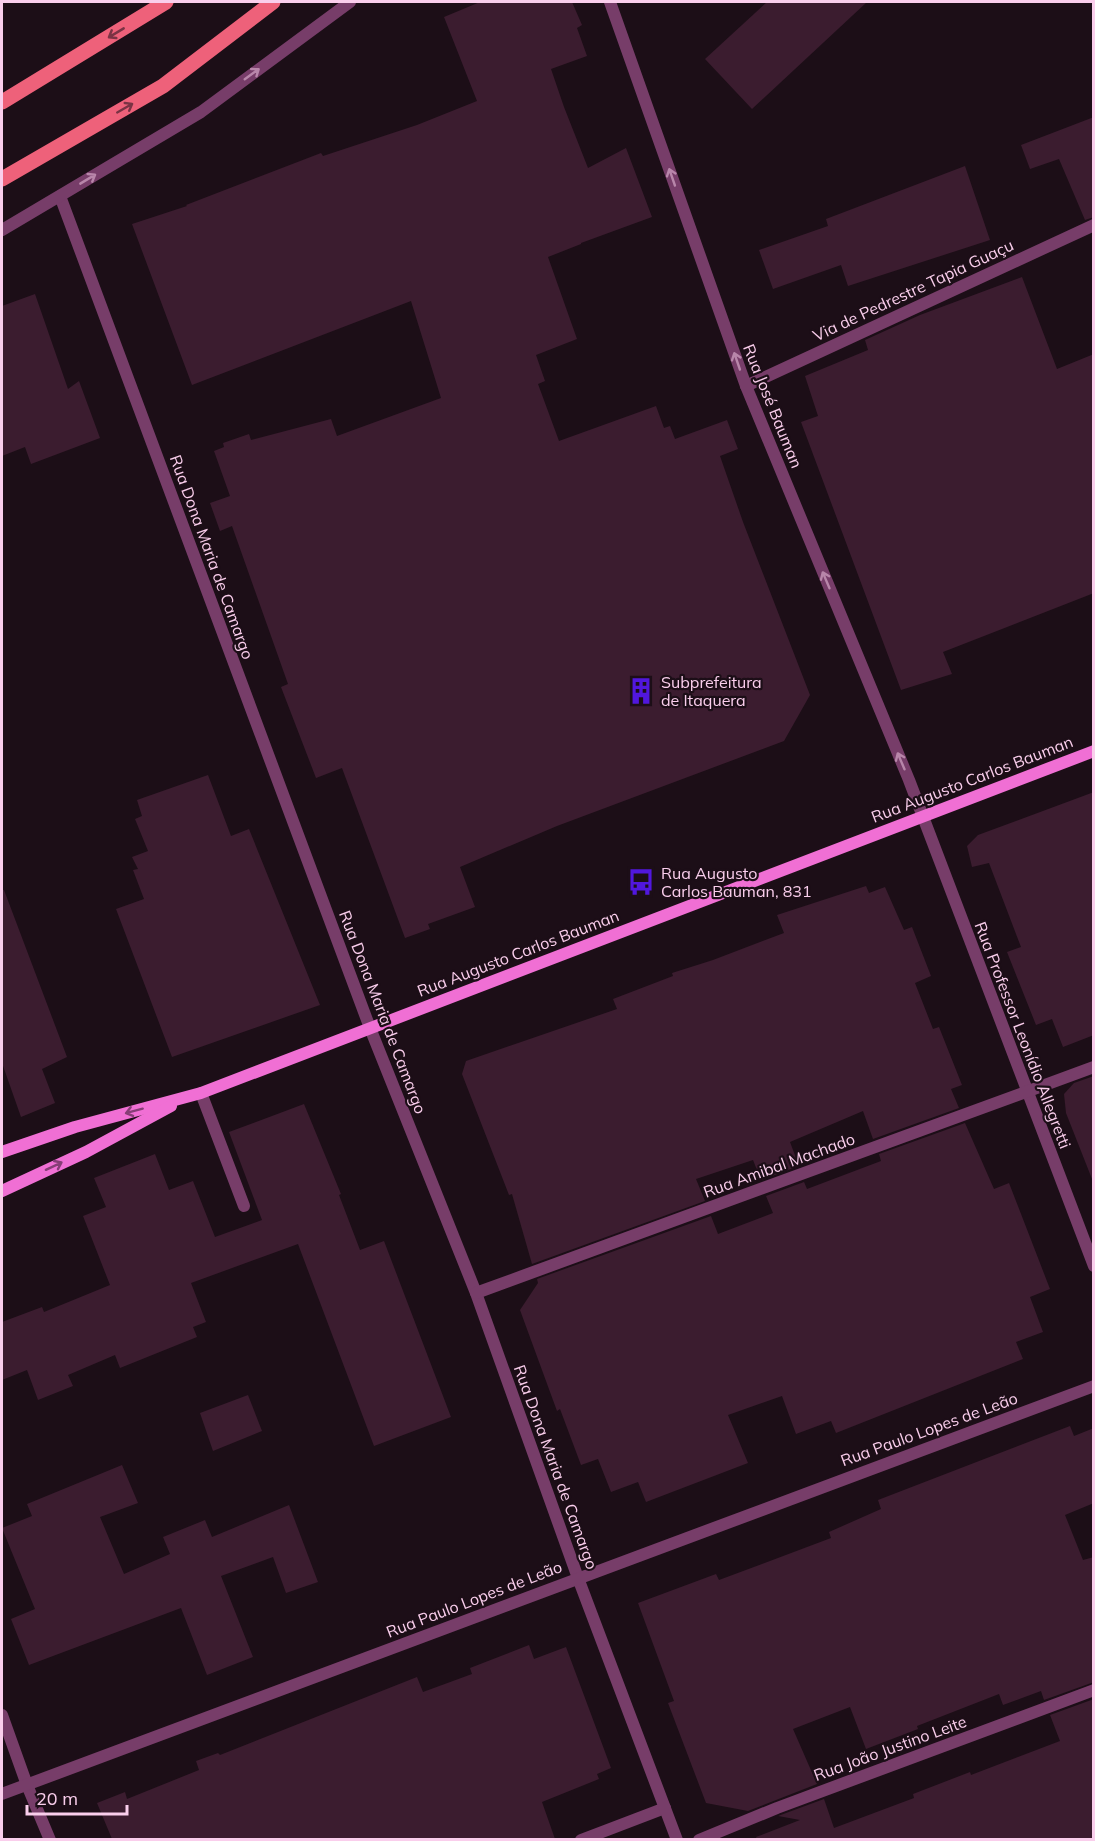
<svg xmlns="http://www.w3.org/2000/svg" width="1095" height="1841" viewBox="0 0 1095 1841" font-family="Mulish,sans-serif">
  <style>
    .building { fill: #3b1c2f }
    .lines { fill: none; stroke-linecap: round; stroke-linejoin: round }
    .service { stroke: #773d69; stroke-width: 12 }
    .minor { stroke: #773d69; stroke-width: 12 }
    .tertiary { stroke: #773d69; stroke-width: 12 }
    .secondary { stroke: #f06fd4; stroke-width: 12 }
    .primary { stroke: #ee617a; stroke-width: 15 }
    .oneway { stroke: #7a3344 }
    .oneway2 { stroke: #b886aa }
    .oneway3 { stroke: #863e76 }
    .labels { text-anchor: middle; stroke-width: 4.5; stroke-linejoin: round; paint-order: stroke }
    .street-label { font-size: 16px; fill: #faceec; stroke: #1c0e17 }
    .poi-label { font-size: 16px; fill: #faceec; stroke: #1c0e17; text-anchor: start }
  </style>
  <rect width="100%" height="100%" fill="#1c0e17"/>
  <!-- building -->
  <g class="building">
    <path d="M480,2H572L582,25L577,28L587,56L551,69L564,107L588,168L626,148L652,217L581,243V244L548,257L577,339L536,355L545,381L538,384L559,441L656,406L664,428L670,426L675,439L727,420L738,449L720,456L743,522L810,695L784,741L557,826L460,867L475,907L428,924L430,929L405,938L342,768L316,778L281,687L288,684L232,526L220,531L210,503L230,496L214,451L224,447L223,443L249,434L251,440L331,419L337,436L441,398L411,301L192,385L132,224L187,206L186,205L321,153L323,156L417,125L477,101L444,17Z"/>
    <path d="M767,2H867L752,109L705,59Z"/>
    <path d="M1094,117V217L1085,220L1059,159L1030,169L1021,145Z"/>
    <path d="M965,166L990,240L848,286L841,265L773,289L759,250L828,226L826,219Z"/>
    <path d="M1022,277L1057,369L1094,354V593L943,652L952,674L901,690L801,422L818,416L805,376L868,350L865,340L920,315Z"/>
    <path d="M35,294L68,389L79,381L100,438L31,464L25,447L2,456V306Z"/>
    <path d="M208,775L231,836L249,829L320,1005L172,1057L116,909L144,899L133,870L138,869L132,857L148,851L135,819L142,816L137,800Z"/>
    <path d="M1094,792V1035L1063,1047L1052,1019L1036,1025L1007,952L1021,947L989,863L972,867L967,846L978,835Z"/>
    <path d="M866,886L869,893L885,887L904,930L912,927L931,976L915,983L933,1029L939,1027L962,1085L951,1089L959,1108L873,1139L863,1111L790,1142L799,1166L761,1180L753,1160L696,1179L705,1201L532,1264L512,1194L509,1195L462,1074L466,1061L617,1009L613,999L673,976L672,973L713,960L784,933L777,915Z"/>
    <path d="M2,890H4L67,1057L42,1069L55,1103L21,1117L2,1063Z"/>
    <path d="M1094,1076V1178L1092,1179L1066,1113L1064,1094L1074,1083Z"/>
    <path d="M304,1104L341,1194L339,1195L360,1250L384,1241L451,1417L374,1446L298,1244L191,1283L206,1322L193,1327L197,1337L120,1368L115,1355L68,1375L73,1386L38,1400L27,1370L2,1380V1322L42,1307L44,1312L110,1285L83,1216L106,1207L94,1178L155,1154L169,1190L193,1181L215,1237L262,1220L229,1132Z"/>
    <path d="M965,1123L994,1189L1009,1183L1050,1289L1030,1297L1043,1332L1016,1342L1023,1359L836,1433L831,1421L796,1434L782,1396L728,1415L748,1463L646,1502L638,1482L611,1492L598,1459L581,1465L560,1409L557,1411L520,1310L538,1283L537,1279L711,1216L718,1234L773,1213L766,1196L804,1182L807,1189L881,1161L879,1154Z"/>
    <path d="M248,1395L262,1431L213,1451L200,1413Z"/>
    <path d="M1070,1426L1074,1436L1094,1428V1503L1065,1515L1083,1560L1094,1557V1682L1044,1700L1041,1691L1003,1705L999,1694L917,1726L918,1729L866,1749L850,1707L793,1729L817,1784L748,1811L706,1803L668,1703L674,1701L638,1603L716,1574L719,1580L831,1538L829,1532L881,1509L878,1500Z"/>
    <path d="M122,1465L138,1503L100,1517L124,1574L170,1554L163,1537L205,1520L212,1537L289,1505L318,1582L286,1593L273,1557L221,1576L253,1657L207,1675L181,1608L29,1665L11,1619L35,1609L2,1528L32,1516L27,1504Z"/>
    <path d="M529,1645L534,1659L566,1647L611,1768L597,1774L599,1779L542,1802L555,1839H112L97,1803L125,1792L127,1799L199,1770L196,1761L218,1753L220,1755L417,1677L423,1692L472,1674L470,1668Z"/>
    <path d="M1094,1699V1839H757L756,1837L800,1820L778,1816L824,1799L834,1828L914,1798L913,1794L970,1772L971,1775L1060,1741L1050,1715Z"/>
  </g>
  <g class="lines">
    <!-- service -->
    <g class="service">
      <path d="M746,386L1094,225"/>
      <path d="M201,1093L244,1206"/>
      <path d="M581,1840L665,1808"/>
    </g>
    <!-- minor -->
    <g class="minor">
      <path d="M610,2L746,386L909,780L1094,1266"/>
      <path d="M60,196L370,1028L476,1293L578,1578L677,1840"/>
      <path d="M476,1293L1094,1067"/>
      <path d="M2,1715L27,1785L50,1840"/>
      <path d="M2,1794L1094,1386"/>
      <path d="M699,1840L777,1808L1094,1690"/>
    </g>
    <!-- tertiary -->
    <path class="tertiary" d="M2,230L201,112L350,2"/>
    <!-- secondary -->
    <g class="secondary">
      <path d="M2,1152L75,1127L201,1093L1094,751"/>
      <path d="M2,1191L86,1152L171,1106"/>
    </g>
    <!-- primary -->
    <g class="primary">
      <path d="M2,102L166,2"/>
      <path d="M2,179L163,86L273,2"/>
    </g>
  </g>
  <!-- one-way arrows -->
  <defs><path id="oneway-shaft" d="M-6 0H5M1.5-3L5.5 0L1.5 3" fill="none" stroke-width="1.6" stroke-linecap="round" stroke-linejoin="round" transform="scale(1.5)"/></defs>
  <g class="oneway">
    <use href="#oneway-shaft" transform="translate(116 33) rotate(149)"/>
    <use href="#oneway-shaft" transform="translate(125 108) rotate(-30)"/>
  </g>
  <g class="oneway2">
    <use href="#oneway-shaft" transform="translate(252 74) rotate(-36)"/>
    <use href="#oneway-shaft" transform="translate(672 177) rotate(-109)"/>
    <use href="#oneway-shaft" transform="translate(88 179) rotate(-31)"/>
    <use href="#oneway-shaft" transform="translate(737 361) rotate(-109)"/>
    <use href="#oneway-shaft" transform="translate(826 580) rotate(-113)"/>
    <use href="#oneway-shaft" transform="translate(901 761) rotate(-113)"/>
  </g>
  <g class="oneway3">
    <use href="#oneway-shaft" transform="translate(134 1111) rotate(165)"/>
    <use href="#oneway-shaft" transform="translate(54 1166) rotate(-25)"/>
  </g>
  <!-- icons -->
  <defs>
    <symbol id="building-bare" viewBox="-9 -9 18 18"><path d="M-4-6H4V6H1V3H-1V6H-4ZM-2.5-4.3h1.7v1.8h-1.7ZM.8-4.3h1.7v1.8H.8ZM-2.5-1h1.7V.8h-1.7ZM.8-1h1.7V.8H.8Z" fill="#5117dd" stroke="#1c0e17" stroke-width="2.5" paint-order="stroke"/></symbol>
    <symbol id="bus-bare" viewBox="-9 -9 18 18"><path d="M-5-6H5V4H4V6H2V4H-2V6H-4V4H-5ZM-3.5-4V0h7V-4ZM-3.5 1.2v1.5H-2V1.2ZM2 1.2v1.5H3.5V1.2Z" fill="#5117dd" stroke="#1c0e17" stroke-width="2.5" paint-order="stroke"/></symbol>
  </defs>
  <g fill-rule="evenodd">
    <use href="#building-bare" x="622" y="672" width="38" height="38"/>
    <use href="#bus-bare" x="622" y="863" width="38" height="38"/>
  </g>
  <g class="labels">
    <!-- street labels -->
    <g class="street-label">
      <text transform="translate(913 290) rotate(-25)" y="6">Via de Pedrestre Tapia Guaçu</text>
      <text transform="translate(773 406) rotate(68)" y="6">Rua José Bauman</text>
      <text transform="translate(212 557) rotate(70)" y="6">Rua Dona Maria de Camargo</text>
      <text transform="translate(972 779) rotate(-21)" y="6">Rua Augusto Carlos Bauman</text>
      <text transform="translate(518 953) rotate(-21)" y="6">Rua Augusto Carlos Bauman</text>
      <text transform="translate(383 1012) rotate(69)" y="6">Rua Dona Maria de Camargo</text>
      <text transform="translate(1023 1035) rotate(69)" y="6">Rua Professor Leonídio Allegretti</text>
      <text transform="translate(779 1165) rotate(-20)" y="6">Rua Amibal Machado</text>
      <text transform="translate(929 1429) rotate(-20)" y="6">Rua Paulo Lopes de Leão</text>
      <text transform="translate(556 1467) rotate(70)" y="6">Rua Dona Maria de Camargo</text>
      <text transform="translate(474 1599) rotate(-21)" y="6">Rua Paulo Lopes de Leão</text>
      <text transform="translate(890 1748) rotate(-20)" y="6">Rua João Justino Leite</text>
    </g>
    <!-- poi labels -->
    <g class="poi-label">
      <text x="661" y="688">Subprefeitura<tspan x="661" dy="18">de Itaquera</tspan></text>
      <text x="661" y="879">Rua Augusto<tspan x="661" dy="18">Carlos Bauman, 831</tspan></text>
    </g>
  </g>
  <!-- border -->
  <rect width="1095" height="1841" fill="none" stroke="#faceec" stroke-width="6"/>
  <!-- scale -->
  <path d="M27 1805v9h100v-9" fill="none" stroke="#faceec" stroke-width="3"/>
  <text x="36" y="1805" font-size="18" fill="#faceec" stroke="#1c0e17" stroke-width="4.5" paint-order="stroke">20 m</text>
</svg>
